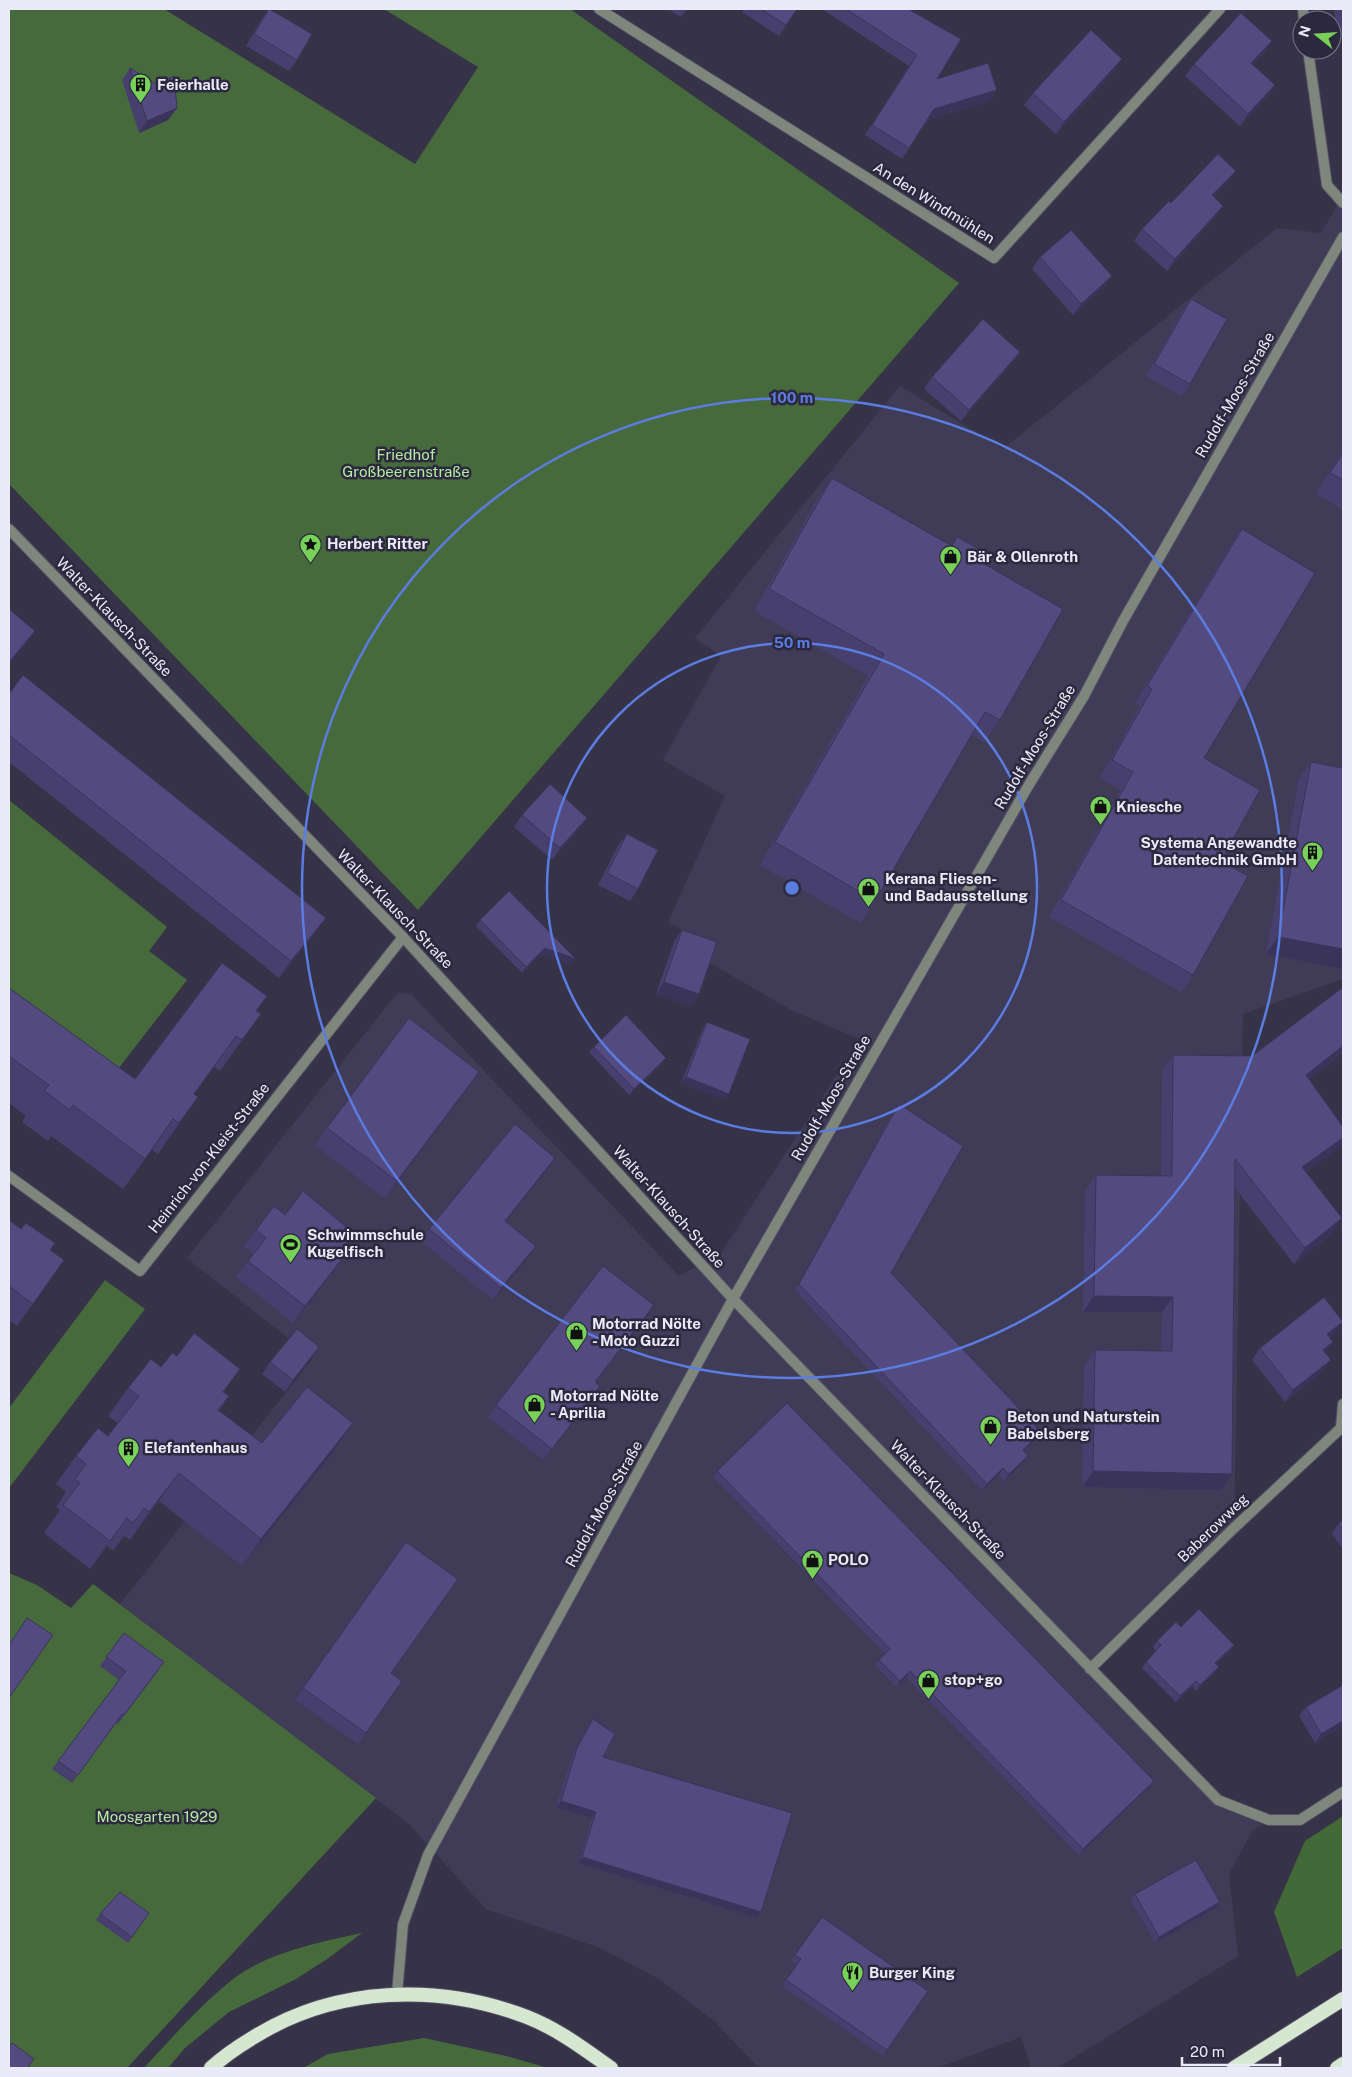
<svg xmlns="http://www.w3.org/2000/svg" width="1352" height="2077" viewBox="0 0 1352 2077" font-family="'Public Sans',sans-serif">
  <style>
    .built { fill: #403c57 }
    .green { fill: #476a3c }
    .forest { fill: #446938 }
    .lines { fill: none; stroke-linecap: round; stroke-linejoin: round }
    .minor-casing { stroke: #535065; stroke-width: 12 }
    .trunk-casing { stroke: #535065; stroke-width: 16 }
    .minor { stroke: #7f877d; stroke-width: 10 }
    .trunk { stroke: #d6e7d1; stroke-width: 14 }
    .wall { fill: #47406e }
    .shaded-wall { fill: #3a345a }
    .building { fill: #534a80; stroke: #3a345a }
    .ring { fill: none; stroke: #5b7de2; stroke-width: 2.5 }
    .labels { text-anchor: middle; stroke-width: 5; stroke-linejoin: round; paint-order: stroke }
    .poi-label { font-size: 15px; font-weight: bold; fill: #ebeaf8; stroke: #2c293e; text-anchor: start }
    .street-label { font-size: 15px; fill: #ebeaf8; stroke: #2c293e }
    .park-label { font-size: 15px; fill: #b3eca1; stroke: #2c293e }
    .centre { fill: #5b7de2; stroke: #2c293e; stroke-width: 2.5 }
    .ring-label { font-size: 15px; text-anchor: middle; font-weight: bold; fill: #5b7de2; stroke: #2c293e; stroke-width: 5; stroke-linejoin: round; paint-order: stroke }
  </style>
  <rect width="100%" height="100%" fill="#363349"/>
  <!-- built -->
  <path class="built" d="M1343,196V979L1243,1014L1234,1528L1091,1669L1218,1800L1236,1808L1274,1815L1252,1831L1229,1874L1238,1956L1057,2068H1031L1021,2037L937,2068H759L715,2022L659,1979L600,1948L486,1909L410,1825L120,1604L313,1358L187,1258L394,997L398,993H403L412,995L679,1276L721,1253L860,1039L793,1011L708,962L713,948L668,922L725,796L663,760L721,656L695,638L900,386L1003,449L1277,228L1321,233Z"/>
  <!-- green -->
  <g class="green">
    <path d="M9,9H164L415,164L478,67L384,9H570L959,283L418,910L9,484Z"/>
    <path d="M9,800L167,927L149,951L187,980L118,1069L9,988Z"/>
    <path d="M105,1280L145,1309L9,1488V1408Z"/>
    <path d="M9,1573L37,1585L71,1608L93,1584L376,1798L127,2068H9Z"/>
    <path d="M362,1933L327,1959L296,1979L229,2012L185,2048L168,2068H144C173,2037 205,1999 240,1974C272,1952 324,1941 362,1933Z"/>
    <path d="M424,2038L506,2056L548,2068H303L328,2054Z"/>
  </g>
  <!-- forest -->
  <path class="forest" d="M1343,1816V1948L1297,1977L1274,1912L1305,1841Z"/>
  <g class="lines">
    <defs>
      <g id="minor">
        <path d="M599,9L994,258L1220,9"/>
        <path d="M1303,9L1304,20"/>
        <path d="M1308,50L1327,185L1343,203"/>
        <path d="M9,529L403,937L733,1299L1218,1800L1269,1820H1300L1343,1792"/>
        <path d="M9,1176L140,1271L403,937"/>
        <path d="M1090,1669L1234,1528L1341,1428L1343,1404"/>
        <path d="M397,1994L403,1924L428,1855L733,1299L1030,783L1084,696L1123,621L1343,237"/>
      </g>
      <g id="trunk">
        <path d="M211,2068C224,2056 239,2046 254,2037C336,1986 438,1983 527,2017C558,2029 584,2049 611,2068"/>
        <path d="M1234,2068L1343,1999"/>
        <path d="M1337,2068L1343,2064"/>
      </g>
    </defs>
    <!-- minor casing -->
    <use href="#minor" class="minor-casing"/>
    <!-- trunk casing -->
    <use href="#trunk" class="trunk-casing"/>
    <!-- minor -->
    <use href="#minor" class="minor"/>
    <!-- trunk -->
    <use href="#trunk" class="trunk"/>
  </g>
  <!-- wall -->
  <g class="wall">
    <path d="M269,9L297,60L289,71L246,46L261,20Z"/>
    <path d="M668,9H687L681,17Z"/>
    <path d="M744,9H797L779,36L742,12Z"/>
    <path d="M822,9H908L937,79L997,90L989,101L928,120L902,159L865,135L909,66Z"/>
    <path d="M1334,9H1343V40H1338Z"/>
    <path d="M1272,41L1264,53L1253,65L1275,85L1267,97L1240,126L1185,76L1194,64Z"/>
    <path d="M130,68L177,108L168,120L139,133L122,80Z"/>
    <path d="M1114,71L1056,134L1024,105L1033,93Z"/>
    <path d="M1227,182L1214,196L1223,206L1215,217L1167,271L1134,241L1142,229L1171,203Z"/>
    <path d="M1040,257L1104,287L1073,315L1032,269Z"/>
    <path d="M1191,299L1190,384L1182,396L1146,376L1183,310Z"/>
    <path d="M1020,352L1012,363L961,421L924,389L932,377Z"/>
    <path d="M1343,450V510L1316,494Z"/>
    <path d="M832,478L952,546L957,537L979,561L1000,720L984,742L972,735L875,901L860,923L760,865L868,676L754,611L817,500Z"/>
    <path d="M1242,529L1204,758L1221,861L1193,975L1181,992L1049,917L1121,790L1100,778L1140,706L1135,703L1230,546Z"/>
    <path d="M9,694L314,935L279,978L9,762Z"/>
    <path d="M1311,762L1343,969L1266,954L1299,779Z"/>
    <path d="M522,815L587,818L579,829L552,860L514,827Z"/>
    <path d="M627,834L638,889L630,901L598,885L618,846Z"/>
    <path d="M480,920L571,965L541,954L522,973L476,926Z"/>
    <path d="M682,930L691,1006L656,994L674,942Z"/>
    <path d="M9,988L135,1079L256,1011L261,1014L220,1071L214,1067L194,1094L198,1097L158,1154L152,1150L123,1189L51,1136L48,1141L22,1122L26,1116L9,1103Z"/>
    <path d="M1343,990V1053L1309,1080L1337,1150L1306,1172L1332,1234L1294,1264L1235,1188L1232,1474L1221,1490L1082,1487L1084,1366L1095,1350L1161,1351L1162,1312H1083L1085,1191L1096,1175L1161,1176L1162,1071L1173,1055L1252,1056Z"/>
    <path d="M707,1022L729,1094L725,1100L681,1083L703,1028Z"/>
    <path d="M594,1047L662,1064L629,1095L589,1052Z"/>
    <path d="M479,1072L467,1089L385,1199L315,1145L327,1128Z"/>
    <path d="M899,1104L891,1273L1036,1439L1024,1451L1023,1463L1004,1481L999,1475L982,1490L795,1291L894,1111Z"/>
    <path d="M547,1170L506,1221L536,1246L528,1257L493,1300L421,1241L429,1229Z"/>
    <path d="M285,1215L344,1250L339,1256L343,1258L331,1275L293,1323L236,1277L254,1254L244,1246L256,1230Z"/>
    <path d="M9,1220L64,1260L17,1326L9,1320Z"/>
    <path d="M646,1317L595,1383L600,1386L592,1398L543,1460L488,1417L496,1405Z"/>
    <path d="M1335,1333L1330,1337L1325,1354L1322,1372L1285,1402L1252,1360L1260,1348Z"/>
    <path d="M311,1358L285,1392L262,1374L270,1362Z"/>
    <path d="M161,1367L224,1392L229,1396L219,1411L262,1443L353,1423L334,1451L242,1566L159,1501L130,1540L124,1536L113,1551L107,1546L90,1569L44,1533L60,1510L56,1507L66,1492L56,1484L76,1456L108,1436L118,1423L108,1416L128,1388Z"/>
    <path d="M717,1471L1149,1787L1079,1855L906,1677L896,1687L875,1665L879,1660L885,1654L713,1477Z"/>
    <path d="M1343,1520V1549L1332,1534L1338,1524Z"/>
    <path d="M406,1542L391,1674L402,1681L358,1744L295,1700Z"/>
    <path d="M1181,1627L1234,1645L1230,1651L1216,1664L1215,1672L1196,1691L1192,1686L1176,1702L1142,1668L1146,1662L1156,1651L1153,1647L1157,1641Z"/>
    <path d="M124,1633L158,1671L118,1724L116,1723L72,1783L52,1769L119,1680L100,1666Z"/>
    <path d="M1343,1685V1726L1315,1743L1299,1716L1306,1707Z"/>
    <path d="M593,1719L603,1757L761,1912L757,1918L578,1863L592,1818L556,1807L573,1754L589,1725Z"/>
    <path d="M1135,1894L1220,1902L1216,1908L1155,1943L1131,1900Z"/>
    <path d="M149,1913L128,1943L96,1920L100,1914Z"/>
    <path d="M822,1917L928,1991L883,2056L782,1986L796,1965L791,1961Z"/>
  </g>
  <!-- shaded-wall -->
  <g class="shaded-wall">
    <path d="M1343,32V40H1338Z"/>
    <path d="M1272,41L1264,53L1243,75L1251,63Z"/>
    <path d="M1122,59L1114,71L1056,134L1064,122Z"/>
    <path d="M1275,85L1267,97L1240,126L1248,114Z"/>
    <path d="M997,90L989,101L927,120L934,109Z"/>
    <path d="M177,108L168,120L139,133L147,121Z"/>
    <path d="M1236,171L1227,182L1204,207L1212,195Z"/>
    <path d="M1223,206L1215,217L1167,271L1175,259Z"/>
    <path d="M1112,276L1104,287L1073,315L1081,304Z"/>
    <path d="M1020,352L1012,363L961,421L969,410Z"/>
    <path d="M35,631L23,648L9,665V662Z"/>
    <path d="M587,818L579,829L552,860L560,848Z"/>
    <path d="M326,918L314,935L279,978L291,961Z"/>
    <path d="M1278,937L1343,949V969L1266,954Z"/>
    <path d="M545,948L576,959L571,965L541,954L522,973L526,967Z"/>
    <path d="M664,982L699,994L691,1006L656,994Z"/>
    <path d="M261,1014L239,1045L220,1071L242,1040Z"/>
    <path d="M236,1036L214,1067L172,1125L194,1094Z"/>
    <path d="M1343,1046V1053L1295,1091L1306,1075Z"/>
    <path d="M666,1058L662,1064L629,1095L634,1089Z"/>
    <path d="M479,1072L467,1089L385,1199L397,1181Z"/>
    <path d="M686,1077L729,1094L725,1100L681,1083Z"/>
    <path d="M198,1097L177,1128L158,1154L179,1123Z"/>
    <path d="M173,1119L152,1150L123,1189L145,1159Z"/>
    <path d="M1343,1138V1141L1337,1150L1291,1183L1302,1167Z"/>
    <path d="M555,1158L547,1170L497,1232L505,1221Z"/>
    <path d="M1342,1218L1332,1234L1294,1264L1305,1248Z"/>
    <path d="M355,1234L344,1250L327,1271L339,1255Z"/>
    <path d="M536,1246L528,1257L493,1300L501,1288Z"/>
    <path d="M343,1258L331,1275L293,1323L305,1306Z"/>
    <path d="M1094,1296L1173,1297L1162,1312H1083Z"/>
    <path d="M654,1305L646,1317L586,1394L595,1382Z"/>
    <path d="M1343,1322L1335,1333L1319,1346L1327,1334Z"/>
    <path d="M1333,1342L1325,1354L1323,1350Z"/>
    <path d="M319,1347L311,1358L285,1392L293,1380Z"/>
    <path d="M1331,1360L1322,1372L1285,1402L1293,1390Z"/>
    <path d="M600,1386L592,1398L543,1460L552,1449Z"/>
    <path d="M353,1423L334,1451L242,1566L261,1539Z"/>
    <path d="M1041,1432L1036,1439L1018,1456L1023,1450Z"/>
    <path d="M1028,1456L1023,1463L1004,1481L1009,1474Z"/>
    <path d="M1003,1468L999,1475L982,1490L987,1484Z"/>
    <path d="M1093,1471L1232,1474L1221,1490L1082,1487Z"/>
    <path d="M179,1473L159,1501L130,1540L149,1512Z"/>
    <path d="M144,1508L124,1536L113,1551L133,1523Z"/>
    <path d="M127,1518L107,1546L90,1569L110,1541Z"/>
    <path d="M1234,1645L1230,1651L1211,1669L1215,1663Z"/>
    <path d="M1219,1667L1215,1672L1196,1691L1200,1685Z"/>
    <path d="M910,1671L906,1677L896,1687L900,1681Z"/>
    <path d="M1196,1681L1192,1686L1176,1702L1180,1696Z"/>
    <path d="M1343,1721V1726L1315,1743L1321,1734Z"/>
    <path d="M1154,1781L1149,1787L1079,1855L1083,1849Z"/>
    <path d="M561,1801L596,1812L592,1818L556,1807Z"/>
    <path d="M582,1857L761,1912L757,1918L578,1863Z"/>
    <path d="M1220,1902L1216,1908L1155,1943L1159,1937Z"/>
  </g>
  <!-- building -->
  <g class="building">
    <path d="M269,9L312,34L297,60L254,34Z"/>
    <path d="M761,9H797L786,25Z"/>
    <path d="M846,9H908L961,39L937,79L988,63L997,90L934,109L909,148L872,125L917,55Z"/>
    <path d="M1241,13L1272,41L1251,63L1275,85L1248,114L1194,64Z"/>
    <path d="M1091,30L1122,59L1064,122L1033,93Z"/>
    <path d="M130,68L156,84L174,76L177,108L147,121Z"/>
    <path d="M1218,154L1236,171L1212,195L1223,206L1175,259L1142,229L1169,201L1171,203Z"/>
    <path d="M1071,230L1112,276L1081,304L1040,257Z"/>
    <path d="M1191,299L1227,319L1190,384L1154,364Z"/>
    <path d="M983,319L1020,352L969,410L932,377Z"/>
    <path d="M1343,453V480L1330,473Z"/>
    <path d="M832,478L952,546L957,537L984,552L979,561L1063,609L1000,720L985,712L875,901L775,842L884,654L769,589Z"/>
    <path d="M1242,529L1315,573L1204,758L1260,790L1221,861L1248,876L1193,975L1061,900L1133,772L1112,760L1152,689L1147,686Z"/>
    <path d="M9,609L35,631L9,662Z"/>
    <path d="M23,675L326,918L291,961L9,735V694Z"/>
    <path d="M1311,762L1343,768V949L1278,937Z"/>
    <path d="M550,784L587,818L560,848L522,815Z"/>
    <path d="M627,834L658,850L638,889L607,873Z"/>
    <path d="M509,891L576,959L545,948L526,967L480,920Z"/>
    <path d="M682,930L717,942L699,994L664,982Z"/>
    <path d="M222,963L267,996L256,1011L261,1014L242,1040L236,1036L194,1094L198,1097L179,1123L173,1119L145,1159L73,1105L70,1110L44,1091L49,1085L9,1056V988L135,1079Z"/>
    <path d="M1342,988L1343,990V1046L1306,1075L1343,1127V1138L1302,1167L1342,1218L1305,1248L1235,1159L1232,1474L1093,1471L1095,1350L1172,1351L1173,1297L1094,1296L1096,1175L1172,1176L1173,1055L1252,1056Z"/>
    <path d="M626,1015L666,1058L634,1089L594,1047Z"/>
    <path d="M409,1018L479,1072L397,1181L327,1128Z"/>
    <path d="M707,1022L750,1039L729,1094L686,1077Z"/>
    <path d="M899,1104L963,1146L891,1273L1041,1432L1023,1450L1028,1456L1009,1474L1003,1468L987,1484L799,1284Z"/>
    <path d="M515,1124L555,1158L505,1221L536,1246L501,1288L429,1229Z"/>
    <path d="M303,1191L355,1234L339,1255L343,1258L305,1306L248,1261L266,1238L256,1230L274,1206L285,1215Z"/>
    <path d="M9,1220L21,1229L26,1223L55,1243L50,1250L64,1260L33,1304L9,1286Z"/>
    <path d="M603,1266L654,1305L595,1382L600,1386L552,1449L496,1405Z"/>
    <path d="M1324,1297L1343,1322L1327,1334L1333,1342L1323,1350L1331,1360L1293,1390L1260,1348Z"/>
    <path d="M297,1329L319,1347L293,1380L270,1362Z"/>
    <path d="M194,1333L240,1369L223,1392L229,1396L218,1410L262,1443L307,1387L353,1423L261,1539L179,1473L149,1512L144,1508L133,1523L127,1518L110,1541L63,1505L80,1483L75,1479L86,1464L76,1456L98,1428L108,1436L139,1396L128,1388L151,1359L161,1367L172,1353L177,1356Z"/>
    <path d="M787,1403L1154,1781L1083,1849L910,1671L900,1681L879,1660L890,1649L717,1471Z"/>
    <path d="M1343,1520V1530L1338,1524Z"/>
    <path d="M406,1542L458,1579L391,1673L402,1681L366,1733L303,1688Z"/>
    <path d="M1199,1609L1234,1645L1215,1663L1219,1667L1200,1685L1196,1681L1180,1696L1146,1662L1161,1645L1157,1641L1176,1622L1181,1627Z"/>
    <path d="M27,1618L53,1635L9,1698V1645Z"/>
    <path d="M124,1633L164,1662L124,1715L122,1714L78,1775L58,1761L126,1671L106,1657Z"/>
    <path d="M1343,1685V1721L1321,1734L1306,1707Z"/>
    <path d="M593,1719L615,1734L603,1757L792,1813L761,1912L582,1857L596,1812L561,1801L577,1748Z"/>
    <path d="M1196,1860L1220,1902L1159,1937L1135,1894Z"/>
    <path d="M120,1892L149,1913L132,1937L100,1914Z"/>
    <path d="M822,1917L928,1991L887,2050L786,1980L801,1959L795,1955Z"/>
    <path d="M12,2043L34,2059L27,2068H9V2047Z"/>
  </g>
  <!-- distance rings -->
  <g class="ring">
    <circle cx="792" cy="888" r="245"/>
    <circle cx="792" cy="888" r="490"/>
  </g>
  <!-- icons -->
  <defs>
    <symbol id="building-pin" viewBox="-11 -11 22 30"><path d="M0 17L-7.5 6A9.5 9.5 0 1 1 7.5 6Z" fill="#78d158" stroke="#2c293e"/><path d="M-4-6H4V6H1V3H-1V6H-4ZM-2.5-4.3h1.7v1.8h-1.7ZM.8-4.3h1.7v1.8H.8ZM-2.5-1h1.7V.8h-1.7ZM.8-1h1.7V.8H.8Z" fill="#111"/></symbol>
    <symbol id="sight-pin" viewBox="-11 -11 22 30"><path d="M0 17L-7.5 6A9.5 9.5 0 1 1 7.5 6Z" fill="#78d158" stroke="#2c293e"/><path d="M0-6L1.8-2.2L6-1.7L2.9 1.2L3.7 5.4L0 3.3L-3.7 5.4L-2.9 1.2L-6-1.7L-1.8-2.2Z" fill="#111"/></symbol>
    <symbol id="shop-pin" viewBox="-11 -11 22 30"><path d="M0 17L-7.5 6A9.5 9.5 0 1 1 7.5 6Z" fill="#78d158" stroke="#2c293e"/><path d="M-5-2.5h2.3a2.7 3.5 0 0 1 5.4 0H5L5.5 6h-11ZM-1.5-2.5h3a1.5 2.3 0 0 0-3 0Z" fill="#111"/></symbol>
    <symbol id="stadium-pin" viewBox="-11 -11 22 30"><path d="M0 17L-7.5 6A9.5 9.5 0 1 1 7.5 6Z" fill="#78d158" stroke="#2c293e"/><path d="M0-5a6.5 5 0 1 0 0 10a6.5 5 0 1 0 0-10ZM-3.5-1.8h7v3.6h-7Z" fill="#111"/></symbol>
    <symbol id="restaurant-pin" viewBox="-11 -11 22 30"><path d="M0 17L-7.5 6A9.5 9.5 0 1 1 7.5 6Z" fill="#78d158" stroke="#2c293e"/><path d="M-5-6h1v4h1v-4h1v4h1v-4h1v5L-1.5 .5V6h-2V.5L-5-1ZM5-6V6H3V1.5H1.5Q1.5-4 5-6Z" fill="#111"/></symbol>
  </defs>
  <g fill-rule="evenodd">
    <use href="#building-pin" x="128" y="72" width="25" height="34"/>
    <use href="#sight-pin" x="298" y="532" width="25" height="34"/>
    <use href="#shop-pin" x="938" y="544" width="25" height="34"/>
    <use href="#shop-pin" x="1088" y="794" width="25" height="34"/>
    <use href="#building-pin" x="1300" y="840" width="25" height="34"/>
    <use href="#shop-pin" x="856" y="876" width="25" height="34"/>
    <use href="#stadium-pin" x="278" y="1232" width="25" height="34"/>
    <use href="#shop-pin" x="564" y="1320" width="25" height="34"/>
    <use href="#shop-pin" x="522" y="1392" width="25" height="34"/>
    <use href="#shop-pin" x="978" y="1414" width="25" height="34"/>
    <use href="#building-pin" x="116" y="1436" width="25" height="34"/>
    <use href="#shop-pin" x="800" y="1548" width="25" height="34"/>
    <use href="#shop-pin" x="916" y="1668" width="25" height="34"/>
    <use href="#restaurant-pin" x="840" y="1960" width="25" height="34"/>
  </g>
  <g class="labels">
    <!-- poi labels -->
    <g class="poi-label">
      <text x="157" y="90">Feierhalle</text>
      <text x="327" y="549">Herbert Ritter</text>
      <text x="967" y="562">Bär &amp; Ollenroth</text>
      <text x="1116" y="812">Kniesche</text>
      <text x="1297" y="848" text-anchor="end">Systema Angewandte<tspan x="1297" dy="17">Datentechnik GmbH</tspan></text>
      <text x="885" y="884">Kerana Fliesen-<tspan x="885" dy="17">und Badausstellung</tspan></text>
      <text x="307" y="1240">Schwimmschule<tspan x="307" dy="17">Kugelfisch</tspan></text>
      <text x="592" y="1329">Motorrad Nölte<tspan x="592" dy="17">- Moto Guzzi</tspan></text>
      <text x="550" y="1401">Motorrad Nölte<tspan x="550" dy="17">- Aprilia</tspan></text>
      <text x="1007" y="1422">Beton und Naturstein<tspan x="1007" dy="17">Babelsberg</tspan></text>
      <text x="144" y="1453">Elefantenhaus</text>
      <text x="828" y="1565">POLO</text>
      <text x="944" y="1685">stop+go</text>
      <text x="869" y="1978">Burger King</text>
    </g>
    <!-- street labels -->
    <g class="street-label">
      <text transform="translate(934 203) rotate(32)" y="5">An den Windmühlen</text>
      <text transform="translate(1235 395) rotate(-60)" y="5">Rudolf-Moos-Straße</text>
      <text transform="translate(114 617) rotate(46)" y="5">Walter-Klausch-Straße</text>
      <text transform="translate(1035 747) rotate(-59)" y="5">Rudolf-Moos-Straße</text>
      <text transform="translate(395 909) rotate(46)" y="5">Walter-Klausch-Straße</text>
      <text transform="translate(831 1098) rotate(-60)" y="5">Rudolf-Moos-Straße</text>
      <text transform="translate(209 1158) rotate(-52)" y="5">Heinrich-von-Kleist-Straße</text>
      <text transform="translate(669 1207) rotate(48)" y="5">Walter-Klausch-Straße</text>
      <text transform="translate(948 1500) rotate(46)" y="5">Walter-Klausch-Straße</text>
      <text transform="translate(604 1504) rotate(-61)" y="5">Rudolf-Moos-Straße</text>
      <text transform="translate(1213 1528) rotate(-44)" y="5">Baberowweg</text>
    </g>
    <!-- park labels -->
    <g class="park-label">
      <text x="406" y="460">Friedhof<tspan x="406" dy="17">Großbeerenstraße</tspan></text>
      <text x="157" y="1822">Moosgarten 1929</text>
    </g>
  </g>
  <circle cx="792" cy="888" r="8" class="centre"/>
  <g class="ring-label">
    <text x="792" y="403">100 m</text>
    <text x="792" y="648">50 m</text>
  </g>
  <!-- border -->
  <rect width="1352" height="2077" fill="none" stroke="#ebeaf8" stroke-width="20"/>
  <!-- north arrow -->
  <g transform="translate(1317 35) rotate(287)"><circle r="24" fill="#2c293e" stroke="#787688"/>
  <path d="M0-4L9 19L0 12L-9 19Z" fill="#78d158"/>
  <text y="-8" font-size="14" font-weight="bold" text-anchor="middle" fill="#ebeaf8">N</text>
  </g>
  <!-- scale -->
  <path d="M1182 2057v8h98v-8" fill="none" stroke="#ebeaf8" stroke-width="2.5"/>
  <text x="1190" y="2057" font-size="15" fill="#ebeaf8" stroke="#2c293e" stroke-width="4" paint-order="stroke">20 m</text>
</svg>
